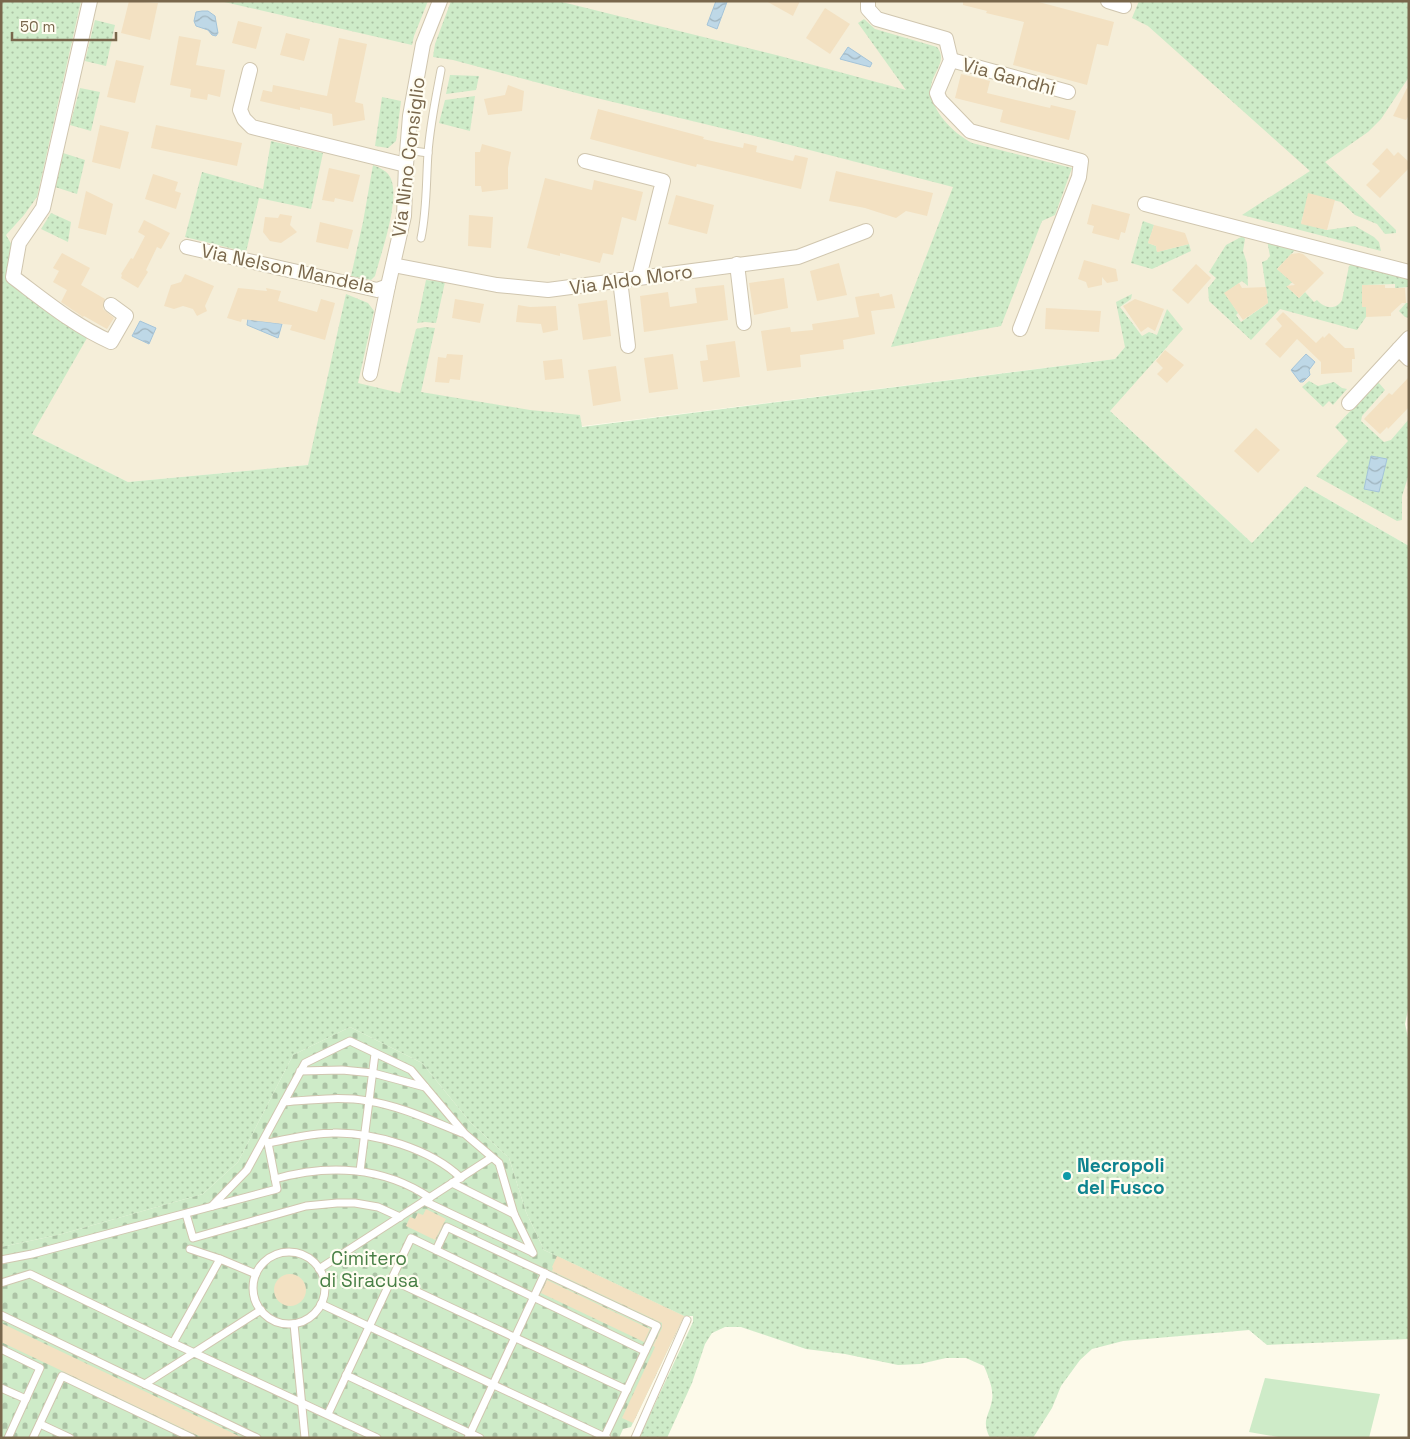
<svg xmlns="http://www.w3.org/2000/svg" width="1410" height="1439" viewBox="0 0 1410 1439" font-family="'Space Grotesk',sans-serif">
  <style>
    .residential { fill: #f5eed9 }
    .grass { fill: url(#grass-dots) }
    .cemetery { fill: url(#cemetery-stones) }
    .pitch { fill: #ceebc8 }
    .water { fill: url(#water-waves); stroke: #a4c4d9 }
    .building { fill: #f3e1c2 }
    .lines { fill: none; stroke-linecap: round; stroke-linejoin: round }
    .lane-casing { stroke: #d0c6af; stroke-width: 9 }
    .street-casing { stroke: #d0c6af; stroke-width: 16 }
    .lane { stroke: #fff; stroke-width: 7 }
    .street { stroke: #fff; stroke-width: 14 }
    .culture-dot { fill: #0f9aa8; stroke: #fffdf1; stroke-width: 2 }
    .labels { text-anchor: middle; stroke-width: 4.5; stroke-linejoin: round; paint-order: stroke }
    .street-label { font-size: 19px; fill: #79674c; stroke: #fffdf1 }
    .culture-label { font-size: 19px; font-weight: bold; fill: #0d838f; stroke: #fffdf1; text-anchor: start }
    .park-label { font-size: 19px; fill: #477f44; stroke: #fffdf1 }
  </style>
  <defs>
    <pattern id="grass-dots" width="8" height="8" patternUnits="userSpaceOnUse" patternTransform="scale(1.25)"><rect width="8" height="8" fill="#ceebc8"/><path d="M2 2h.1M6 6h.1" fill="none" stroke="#acc2a5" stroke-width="1.8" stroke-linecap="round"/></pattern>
    <pattern id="cemetery-stones" width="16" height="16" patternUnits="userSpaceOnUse" patternTransform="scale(1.25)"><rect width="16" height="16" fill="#ceebc8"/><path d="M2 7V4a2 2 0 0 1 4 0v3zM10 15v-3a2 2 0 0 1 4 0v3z" fill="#acc2a5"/></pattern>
    <pattern id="water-waves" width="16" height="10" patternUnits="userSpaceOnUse" patternTransform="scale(1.25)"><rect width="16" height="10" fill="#bed8e7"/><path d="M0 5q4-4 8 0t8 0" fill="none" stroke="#9fb3bd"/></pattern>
  </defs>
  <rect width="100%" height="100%" fill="#fdfaea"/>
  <!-- residential -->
  <path class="residential" d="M1,1H1409V546L1305,486L1252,543L1110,411L1125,347L1115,359L386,451L308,465L128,482L32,434L1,415Z"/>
  <!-- grass -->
  <g class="grass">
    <path d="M1,1H81L37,197L24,215L6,235L13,247L9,279L87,338L32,434L128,482L308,465L346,294L368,303L374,311L358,383L400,393L416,329L425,327L435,328L421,392L530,410L580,415L582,427L1115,359L1125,347L1116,302L1132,294L1131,299L1120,307L1142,336L1149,332L1157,335L1167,309L1183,329L1110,411L1252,543L1305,486L1409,546V1005L1405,1024L1409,1042V1339L1267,1345L1249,1330L1123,1341L1092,1349L1080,1360L1061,1386L1052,1408L1033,1438H990C981,1420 989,1417 992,1400C994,1389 988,1376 984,1366L966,1358H946L920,1364L898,1365L845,1354L806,1349L741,1327H725L712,1333L705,1344L692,1383L667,1438H639L693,1322V1316H684L544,1250L526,1212L509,1158L470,1122L422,1063L350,1027L293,1055L238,1162L203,1194L58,1235L1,1247Z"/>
    <path d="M220,1H428L414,36L412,45Z"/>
    <path d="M451,1H558L780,56L906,90L858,23L864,19L875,29L937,47C948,61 933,71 931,86C929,110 953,133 972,143L1072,168L1055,215L1042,221L1001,326L891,347L953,187L767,139L584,95L453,60L433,57L435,44Z"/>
    <path d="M1139,1H1409V77L1381,119L1368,132L1325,162L1396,230V233L1385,234L1377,224L1355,215L1341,202L1309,194L1301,223L1327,230L1355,226L1374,237L1379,242L1381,251L1242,215L1310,171L1148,26L1132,18Z"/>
    <path d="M95,20L115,25L106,66L85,61Z"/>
    <path d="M450,75L479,76L476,90L446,94Z"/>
    <path d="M80,88L100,92L91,131L70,125Z"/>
    <path d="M475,96L470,131L439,123L445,100Z"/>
    <path d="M382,97L401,101L396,141L388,148L375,146Z"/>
    <path d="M271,141L323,153L311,209L259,198L246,252L185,237L202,172L263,189Z"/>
    <path d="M63,153L85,160L77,194L55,187Z"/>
    <path d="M373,165C380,168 388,171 391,179C400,201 381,253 375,276L371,280L351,276L363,222Z"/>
    <path d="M51,213L71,222L68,242L41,229Z"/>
    <path d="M1143,221L1154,225L1148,243L1156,246L1157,252L1189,244L1191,251L1152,269L1131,263Z"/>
    <path d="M1243,236L1245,239L1243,251L1247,263L1248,286L1242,281L1225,293L1238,313L1236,315L1241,322L1268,303L1262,262L1267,260L1270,256L1267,240L1297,248L1277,269L1292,282L1287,287L1299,298L1305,292L1314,302L1317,300C1324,308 1336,311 1342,300L1349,266L1354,263L1409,277V318L1405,317L1399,311L1406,303H1409L1408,287L1395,288V284L1362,285V307H1366V317L1357,330L1280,309L1251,340L1209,301L1208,288L1216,278L1209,272L1226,245Z"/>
    <path d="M426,280L445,282L436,323L425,322L417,323Z"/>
    <path d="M1309,381L1318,386L1334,382L1342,388L1347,389L1333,405L1329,401L1323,407L1302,387Z"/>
    <path d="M1378,382L1385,390L1362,416L1361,421L1384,442L1391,440L1409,419V474L1402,496V520L1397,521L1316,476L1348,441L1335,427Z"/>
  </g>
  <!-- cemetery -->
  <path class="cemetery" d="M350,1027L422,1063L470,1122L509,1158L526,1212L544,1250L684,1316L631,1427L623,1429L619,1438H1V1247L58,1235L203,1194L238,1162L293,1055Z"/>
  <!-- pitch -->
  <path class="pitch" d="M1265,1378L1380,1394L1369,1438H1284L1249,1432Z"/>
  <!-- water -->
  <g class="water">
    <path d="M716,1L727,2L717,29L707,25Z"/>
    <path d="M202,11H208L215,16L218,33L216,36L212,35L208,30L196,26L194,21L196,12Z"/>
    <path d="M848,47L872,63L870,67L840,59Z"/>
    <path d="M248,318L259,321L282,324L278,338L247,325Z"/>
    <path d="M140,321L156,328L149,344L132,336Z"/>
    <path d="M1306,354L1315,362L1309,370L1310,375L1303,382H1300L1291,370Z"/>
    <path d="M1371,456L1387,459L1379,492L1364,489Z"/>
  </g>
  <!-- building -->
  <g class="building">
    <path d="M129,1L158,3L150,40L121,33Z"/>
    <path d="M766,1H800L793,16Z"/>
    <path d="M963,1H1035L1114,22L1108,46L1097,44L1087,85L1013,65L1024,22L986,13L987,11L963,5Z"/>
    <path d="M825,8L850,24L830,54L806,38Z"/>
    <path d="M238,21L262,27L256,49L232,43Z"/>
    <path d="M286,33L310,39L304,61L280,55Z"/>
    <path d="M179,36L201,40L196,65L225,70L220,97L208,94L207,100L190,97L191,89L170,85Z"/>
    <path d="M339,38L367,44L355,102L363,104L365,120L333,126L332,114L300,107V110L260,101L263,90L272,92L273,85L327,96Z"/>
    <path d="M116,60L144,66L135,103L107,97Z"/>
    <path d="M961,74L990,81L987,93L1050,108L1051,105L1076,111L1069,140L1000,122L1003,110L955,98Z"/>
    <path d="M1409,84V115L1406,120L1393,116Z"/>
    <path d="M508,85L524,91L522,111L488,115L484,99L505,95Z"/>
    <path d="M598,109L704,137L703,139L743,148L744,143L757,146L756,152L793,161L795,155L808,158L801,189L697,164L696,167L590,139Z"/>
    <path d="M100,125L129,132L120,169L92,162Z"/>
    <path d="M156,125L242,143L237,166L151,148Z"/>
    <path d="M482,144L511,152L508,168V189L482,192L481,186H475V152H480Z"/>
    <path d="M1387,148L1394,156L1398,152L1409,162V168L1380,198L1366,185L1380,171L1372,164Z"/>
    <path d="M329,168L360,175L353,202L335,198L334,202L322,200Z"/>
    <path d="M836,171L933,193L927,216L906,211L896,218L865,208L829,201Z"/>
    <path d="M153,174L178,182L175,191L181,193L176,209L145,199Z"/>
    <path d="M545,178L592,190L594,180L643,192L636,221L622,217L613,255L603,253L600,263L560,253V256L527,248Z"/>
    <path d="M86,191L113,204L106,235L78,228Z"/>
    <path d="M1308,193L1335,200L1327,230L1301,224Z"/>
    <path d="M676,195L714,205L707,234L668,224Z"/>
    <path d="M1092,204L1130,214L1125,233L1121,232L1119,240L1092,233L1094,226L1087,224Z"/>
    <path d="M280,214L292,216L290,225L297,232L281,243L270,241L263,232L265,217L278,218Z"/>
    <path d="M469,215L493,217L491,248L468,246Z"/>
    <path d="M144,220L170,233L161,249L157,247L146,270L148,272L138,288L121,278L122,275L121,274L131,258L133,259L145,236L138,232Z"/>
    <path d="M320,222L353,230L348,249L316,242Z"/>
    <path d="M1154,225L1185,233L1189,244L1157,252L1156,246L1148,243Z"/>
    <path d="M62,253L90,268L81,285L105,299L103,309L114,318L107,329L84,316L83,317L61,302L67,290L53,282L59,271L53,268Z"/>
    <path d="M1299,253L1303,254L1324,273L1299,298L1286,286L1295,285L1277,269L1291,254Z"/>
    <path d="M1084,260L1116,269L1118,281L1107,283L1102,277V285L1088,288L1086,282L1078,279Z"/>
    <path d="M839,263L847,295L817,301L810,271Z"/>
    <path d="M1196,264L1211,278L1188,304L1172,290Z"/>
    <path d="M185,274L214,286L205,306L207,311L197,316L193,309L183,306L174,309L164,306L171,285L181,282Z"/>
    <path d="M784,278L788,308L754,315L749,283Z"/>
    <path d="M1239,283L1242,288L1266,287L1268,303L1243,320L1224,293Z"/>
    <path d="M724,285L728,320L644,332L640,296L668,292L670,307L697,303L695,288Z"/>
    <path d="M1362,285H1385V288H1405L1406,303H1402L1391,313V316L1366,317V307H1362Z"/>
    <path d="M238,288L267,291L266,288L281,291L278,301L317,312L321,299L335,303L325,340L290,330L292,325L242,319L241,322L227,318Z"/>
    <path d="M879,293L880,297L892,294L895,308L871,311L875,334L843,340L844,349L800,355L801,367L767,371L761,331L790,327L791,332L813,330L812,324L859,317L855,297Z"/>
    <path d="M455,299L484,304L480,323L452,318Z"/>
    <path d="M1135,299L1164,309L1155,331L1148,327L1141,332L1123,306Z"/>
    <path d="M607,300L611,336L583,340L578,304Z"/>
    <path d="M518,305L530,307L556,306L558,330L543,333L541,324L516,322Z"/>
    <path d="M1046,308L1101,311L1099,332L1045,329Z"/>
    <path d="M1283,312L1316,343L1323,336L1324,338L1329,333L1345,348H1354L1355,359H1352V372L1321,374V362L1297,339L1280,358L1265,344L1282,326L1276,319Z"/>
    <path d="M735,341L740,377L703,382L700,361L708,360L706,345Z"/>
    <path d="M1165,350L1184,365L1167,383L1157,374L1163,368L1156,361Z"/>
    <path d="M447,354L463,355L460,380L450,379L449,383L435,382L438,357L446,358Z"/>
    <path d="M673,354L678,389L649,393L644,358Z"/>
    <path d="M562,359L564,378L545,380L543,361Z"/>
    <path d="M616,366L621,401L593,406L588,370Z"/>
    <path d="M1409,377V407L1388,429L1387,427L1380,434L1364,419L1389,393L1392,395Z"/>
    <path d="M1256,428L1280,450L1258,473L1234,451Z"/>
    <path d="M426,1209L446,1219L435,1240L406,1226L410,1217L415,1219L418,1213L423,1215Z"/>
    <path d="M557,1256L684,1316L633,1423L622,1418L655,1347L653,1346L662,1328V1323L552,1271L553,1268L552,1267Z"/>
    <circle cx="290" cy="1290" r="16"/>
    <path d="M547,1280L650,1329L644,1342L541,1293Z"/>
    <path d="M1,1323L243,1438H203L58,1369L1,1342Z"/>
  </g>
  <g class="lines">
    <defs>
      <g id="lane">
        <path d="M407,150L428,153"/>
        <path d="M421,238C427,210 426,182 428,153C430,125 436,97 441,70"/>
        <path d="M300,1071L342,1070L373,1073L425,1087"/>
        <path d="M284,1102C311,1100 340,1096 368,1101C401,1106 432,1121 462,1133"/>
        <path d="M266,1141L268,1143C289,1139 311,1133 333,1133C374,1132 431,1149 461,1178"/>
        <path d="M360,1171L375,1054"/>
        <path d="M275,1179C327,1164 383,1166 430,1198"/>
        <path d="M452,1183L514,1214"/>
        <path d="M424,1201L532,1252"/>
        <path d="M212,1206L247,1170L305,1063L350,1041L411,1070L465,1134L499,1163L514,1214L533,1253"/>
        <path d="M186,1214L193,1238L306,1206L337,1203H355L378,1207L400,1217"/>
        <path d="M190,1249L220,1259"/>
        <path d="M436,1250L447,1227L657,1326L604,1438"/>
        <circle cx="289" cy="1288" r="36"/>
        <path d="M1,1260L32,1254L277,1189L268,1143"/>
        <path d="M319,1269L491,1158"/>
        <path d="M392,1280L627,1390"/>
        <path d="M1,1283L30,1274L173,1343L377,1438"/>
        <path d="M321,1304L607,1438"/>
        <path d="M1,1315L257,1438"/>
        <path d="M294,1324L305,1438"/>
        <path d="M173,1343L220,1259L256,1274"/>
        <path d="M1,1349L40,1368L8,1438"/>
        <path d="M346,1375L480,1438"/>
        <path d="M145,1384L261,1310"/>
        <path d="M1,1388L26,1399"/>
        <path d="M328,1414L411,1238L645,1351"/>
        <path d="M40,1424L70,1438"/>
        <path d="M33,1438L62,1376L192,1438"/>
        <path d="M468,1438L545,1273"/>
        <path d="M635,1438L687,1320"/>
      </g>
      <g id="street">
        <path d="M90,1L43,208L19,243L13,277C45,301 75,326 111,342L126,316L111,305"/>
        <path d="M868,1V9L877,19L946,39L951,60L937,93L940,100L970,131L1081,161L1079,177L1020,329"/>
        <path d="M1108,1L1124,6"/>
        <path d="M951,60L1068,92"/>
        <path d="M250,70L240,110L244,119L252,127L406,165"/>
        <path d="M585,161L663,181L639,277"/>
        <path d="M1145,204L1409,272"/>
        <path d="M187,247L377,290L388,286"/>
        <path d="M737,264L744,323"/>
        <path d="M393,265L497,285L548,290L798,257L866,231"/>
        <path d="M620,280L628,346"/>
        <path d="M1399,349L1409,359"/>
        <path d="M370,374L388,286L404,216L406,165L410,116L423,44L440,1"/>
        <path d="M1349,403L1409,338"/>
      </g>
    </defs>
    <!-- lane casing -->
    <use href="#lane" class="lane-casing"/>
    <!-- street casing -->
    <use href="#street" class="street-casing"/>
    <!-- lane -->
    <use href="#lane" class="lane"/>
    <!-- street -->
    <use href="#street" class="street"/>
  </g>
  <!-- markers -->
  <circle class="culture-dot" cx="1067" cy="1176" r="5"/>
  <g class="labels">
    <!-- street labels -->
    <g class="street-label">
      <text transform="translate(1009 76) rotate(15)" y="7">Via Gandhi</text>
      <text transform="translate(408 157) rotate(-83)" y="7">Via Nino Consiglio</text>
      <text transform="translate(288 268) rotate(12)" y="7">Via Nelson Mandela</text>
      <text transform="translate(631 279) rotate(-8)" y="7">Via Aldo Moro</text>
    </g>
    <!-- culture labels -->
    <g class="culture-label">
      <text x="1077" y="1172">Necropoli<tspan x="1077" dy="22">del Fusco</tspan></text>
    </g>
    <!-- park labels -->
    <g class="park-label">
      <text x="369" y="1265">Cimitero<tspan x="369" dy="22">di Siracusa</tspan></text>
    </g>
  </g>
  <!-- border -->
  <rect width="1410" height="1439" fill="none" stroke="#79674c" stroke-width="5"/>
  <!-- scale -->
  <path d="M12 32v8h104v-8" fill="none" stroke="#79674c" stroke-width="2.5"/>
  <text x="20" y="32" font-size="15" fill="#79674c" stroke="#fffdf1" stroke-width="4" paint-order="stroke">50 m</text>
</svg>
